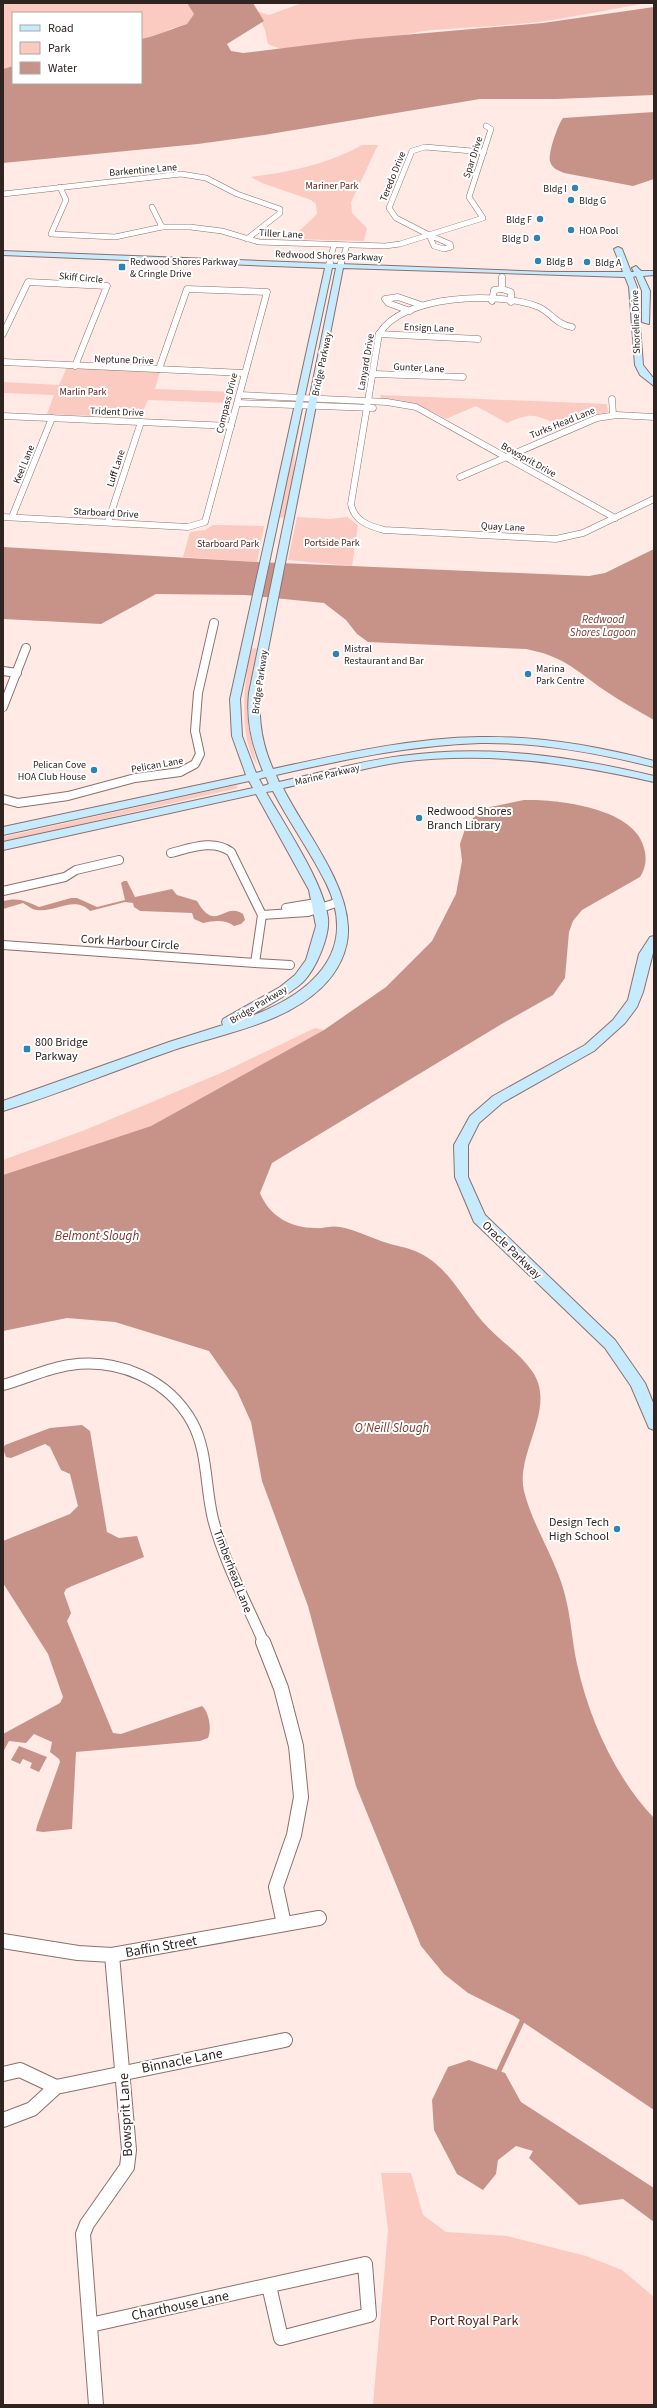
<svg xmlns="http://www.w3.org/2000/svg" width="657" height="2408" viewBox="0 0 657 2408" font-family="'Source Sans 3',sans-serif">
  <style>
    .green { fill: #fbcac0 }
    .water { fill: #c79388 }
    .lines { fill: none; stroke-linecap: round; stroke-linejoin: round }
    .stream { stroke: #c79388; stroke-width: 5 }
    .street-far4-casing { stroke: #8d706a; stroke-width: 6 }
    .street-far3-casing { stroke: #8d706a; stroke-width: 7 }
    .street-far2-casing { stroke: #8d706a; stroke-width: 10 }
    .street-far1-casing { stroke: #8d706a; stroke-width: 12 }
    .street-casing { stroke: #8d706a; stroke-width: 16 }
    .secondary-casing { stroke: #8d706a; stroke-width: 2 }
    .street-far4 { stroke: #fff; stroke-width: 5 }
    .street-far3 { stroke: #fff; stroke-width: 6 }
    .street-far2 { stroke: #fff; stroke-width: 8 }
    .street-far1 { stroke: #fff; stroke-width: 10 }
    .street { stroke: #fff; stroke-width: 14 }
    .secondary { fill: #c7ebfe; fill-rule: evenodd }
    .poi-dot { fill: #2b84b2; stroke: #fff; stroke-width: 1.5 }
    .labels { text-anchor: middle; stroke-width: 4; stroke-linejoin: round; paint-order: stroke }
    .far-street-label { font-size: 10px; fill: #302421; stroke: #fff }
    .far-park-label { font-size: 10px; fill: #5c1d12; stroke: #fff }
    .far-poi-label { font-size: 10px; fill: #302421; stroke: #fff; text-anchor: start }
    .far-water-label { font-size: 11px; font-style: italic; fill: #7d3a2e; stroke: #fff }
    .poi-label { font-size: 12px; fill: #302421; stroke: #fff; text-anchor: start }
    .street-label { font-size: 12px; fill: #302421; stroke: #fff }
    .water-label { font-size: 13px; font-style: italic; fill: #7d3a2e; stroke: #fff }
    .near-street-label { font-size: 14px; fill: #302421; stroke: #fff }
    .near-park-label { font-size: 14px; fill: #5c1d12; stroke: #fff }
  </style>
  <rect width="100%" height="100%" fill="#ffeae6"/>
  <!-- green -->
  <g class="green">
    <path d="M3,3H187L194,14L187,24L170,29L162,35L141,39V13H13V66L3,69Z"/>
    <path d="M302,3H648C611,9 575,17 538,22C503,26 467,27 432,30C395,34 301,62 268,44L265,30L256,11L269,15Z"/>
    <path d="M362,145H378L351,202L352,213L367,228L364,241L291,239L317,214L316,204L311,200L262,183L251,177C289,172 329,164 362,145Z"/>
    <path d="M67,367L160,371L155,389L233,392L230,403L148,400L140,418L47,414L54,395L3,393V382L59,385Z"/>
    <path d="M380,395L607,404L608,412L587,416L562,427C537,415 533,411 507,423L476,406L446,419C424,406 406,400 381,398Z"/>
    <path d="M303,410L295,451L294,474L285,517L281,518L279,516Z"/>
    <path d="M297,517L330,519L347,517L358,525L352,566L288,560Z"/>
    <path d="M213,525L264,526L257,562L183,557L190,532L205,530Z"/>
    <path d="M255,648L257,649L247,708L249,730L257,765C238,737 244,680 251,649Z"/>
    <path d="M236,785L238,788L3,842V837Z"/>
    <path d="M315,1028L324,1030L151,1126L3,1175V1160L85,1130L221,1073Z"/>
    <path d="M381,2173H411L423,2215L446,2232L507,2236L586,2256L622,2270L654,2297V2405H373L388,2230Z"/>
  </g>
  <!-- water -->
  <g class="water">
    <path d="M187,3H253L264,21L227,44L231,51L243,53L357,39L543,23L654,7V95L556,99H480L264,135L198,144L3,163V69L13,66V83H141V39C160,35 170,29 187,24L194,14Z"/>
    <path d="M654,112V179L633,186L564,173C558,170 552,169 550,161C548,153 558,124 563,118Z"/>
    <path d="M3,547L257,562L589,576L605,573L654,549V720C637,710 620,701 604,690C574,669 563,656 526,649L368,642L357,634L346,620L324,603L245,595L156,594L101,624L3,619Z"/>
    <path d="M524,800C558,799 635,808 644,848C647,859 646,867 640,877L582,910L573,921L569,932L565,978L553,995L500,1025L272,1163L260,1193C269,1216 291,1228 315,1228C323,1229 331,1225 340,1227C356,1230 371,1238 387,1243C396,1246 406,1247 415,1251C447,1264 461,1296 482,1321C497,1339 518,1351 532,1371C558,1408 515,1452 524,1491C533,1527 556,1559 565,1595C571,1618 572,1641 577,1664C589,1719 615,1777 654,1818V2110L514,2016L468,1993L444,1974L421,1946L356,1786L308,1606L262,1481L251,1422L237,1391L209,1351L115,1322L67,1318L3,1331V1175L151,1126L324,1030L386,987L432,941L456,894L462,861L460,844L466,826L476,815L490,807Z"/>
    <path d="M124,881H127L135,897L172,889L177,895L197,901C216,934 224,901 243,914L245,920L241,924L234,926C224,919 214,921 203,923L194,919L192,913L140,911L134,907L133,903L125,902L90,911C74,895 55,913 37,910C32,910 27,905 23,903L3,909V901C18,897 26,901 39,907L71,898H77L97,907L125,900L121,883Z"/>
    <path d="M82,1425L90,1431L107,1532L119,1538L137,1536L144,1557L72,1586L66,1589L64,1593L71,1613L67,1621L113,1733L121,1734L202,1706C209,1712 212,1729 208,1738L200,1741L76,1752L72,1829L43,1832L36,1831L37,1826L60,1762L59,1759L50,1752L52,1742L34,1734L26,1743L9,1741L3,1752V1734L60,1703L63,1697L48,1654L3,1583V1541L70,1514L78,1506L70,1474L61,1470L50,1447L45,1444L11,1458L6,1457L3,1449L5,1445L50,1428Z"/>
    <path d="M19,1746L47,1757L39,1772L30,1768L32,1763L23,1759L20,1764L11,1760Z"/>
    <path d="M469,2060L505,2073L521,2102L654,2188V2222L623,2199L579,2205L529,2158L533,2151L516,2146L498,2160L496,2174L483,2190L457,2174L434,2130L432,2100L448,2067Z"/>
  </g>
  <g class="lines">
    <!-- stream -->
    <path class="stream" d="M497,2075L524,2017"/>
    <defs>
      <g id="street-far4">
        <path d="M60,187L66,200L51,234L115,237L162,227H190L222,231L259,242L385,246L400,244L483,218L469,197L491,129L486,126"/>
        <path d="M3,194L181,174L206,178L237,194L280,209V213L247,239"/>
        <path d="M152,207L162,227"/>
        <path d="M429,235L450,244L451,247L444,249L434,246Z"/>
        <path d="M429,235L396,218L389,208L412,151L425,147L484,152"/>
        <path d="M329,264L334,245"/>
        <path d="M341,264L347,245"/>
      </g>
      <g id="street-far3">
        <path d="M329,265L330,263"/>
        <path d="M340,266L341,263"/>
        <path d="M502,277V289"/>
        <path d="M492,301L494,290L502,289L511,292V302"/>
        <path d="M410,311L388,303L385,299L398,297L421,305"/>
        <path d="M572,327C554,324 551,311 536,306C497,292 403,294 379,334L351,504C354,521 369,526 384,530L556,539L583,533L654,499"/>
        <path d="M3,334L28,282L107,286L75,366"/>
        <path d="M379,334L478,339"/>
        <path d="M3,362L244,373"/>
        <path d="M374,374L463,377"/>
        <path d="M240,395L387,402L416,407L615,518"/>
        <path d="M612,399L613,415"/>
        <path d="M238,403L373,408"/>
        <path d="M3,416L231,426"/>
        <path d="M460,477L597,418L617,415L654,417"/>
        <path d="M3,517L188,527L205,522L267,292L187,289L159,369"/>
        <path d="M12,517L52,418"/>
        <path d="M108,522L141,422"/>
      </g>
      <g id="street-far2">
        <path d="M3,671L17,673"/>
        <path d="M3,707L26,648"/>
        <path d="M3,799L18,803L68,796L135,778L180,772L195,764L200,754L195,731L198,693L214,623"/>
        <path d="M3,891L65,877L76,870L119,860"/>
        <path d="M286,908L310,904L319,906"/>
        <path d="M262,915L308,912L339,902"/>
        <path d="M3,945L255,963L262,915L231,852C213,839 191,848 171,853"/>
        <path d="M255,963L290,965"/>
      </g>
      <path id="street-far1" d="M3,1385C25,1379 48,1368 70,1365C118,1358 168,1379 192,1422C208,1451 205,1487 213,1519C224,1562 246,1602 264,1643"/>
      <g id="street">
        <path d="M263,1642L281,1688L296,1746L301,1797L294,1835L276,1887L284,1924"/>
        <path d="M3,1941L78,1953L112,1955L319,1918"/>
        <path d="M3,2074L20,2070L56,2087"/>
        <path d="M3,2120L32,2109L56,2087L285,2040"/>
        <path d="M90,2325L365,2264L369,2315L281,2338L269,2286"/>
        <path d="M96,2405L83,2234L87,2224L127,2167L129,2150L112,1955"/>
      </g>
      <g id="secondary">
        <path d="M618,247L622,249L631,272H634L632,268L636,266L641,271H654V275L643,276L650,291L649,324L642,322V291L636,276L633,277L637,287L643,365L654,379V386L640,375L635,365L629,287L625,277L343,268L263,675C257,709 259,737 273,769C341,754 410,738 480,737C539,736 597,746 654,761V767C597,753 539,742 480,743C411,745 343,760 276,775L279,782C320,773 360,761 401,756C487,744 570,756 654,776V782C569,763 488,751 401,762C362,768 322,780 283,788C304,830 346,880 348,927C349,950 338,972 321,988C282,1025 220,1034 171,1051C116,1070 59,1094 3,1111V1101L169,1042L223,1025L222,1022L223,1019L280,987L295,975L306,960L316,926L309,890L256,794L3,850V842L253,788L249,781L3,835V827L246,775L232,736L230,699L325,268L3,255V251L549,272H623L614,249ZM332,268H336L249,693C246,721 252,745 263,771L256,773L242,736L240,699ZM266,777L269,784L263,786L259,779ZM273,791C289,822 310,851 326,883C361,955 307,996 246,1018C265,1007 286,997 303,982C316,969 330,936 328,918C323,881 285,826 266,792Z"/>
        <path d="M654,936V949L643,992L637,1007L625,1023L594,1051L502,1103L479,1123L468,1145V1177L485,1215L615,1340L645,1383L654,1405V1430L649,1428L631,1386L605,1348L474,1222L455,1177L454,1145L470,1116L493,1096L585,1045L613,1020L628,1000L639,954L650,937Z"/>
      </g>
    </defs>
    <!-- street-far4 casing -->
    <use href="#street-far4" class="street-far4-casing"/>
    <!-- street-far3 casing -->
    <use href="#street-far3" class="street-far3-casing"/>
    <!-- street-far2 casing -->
    <use href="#street-far2" class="street-far2-casing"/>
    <!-- street-far1 casing -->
    <use href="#street-far1" class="street-far1-casing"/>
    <!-- street casing -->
    <use href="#street" class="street-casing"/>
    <!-- secondary casing -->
    <use href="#secondary" class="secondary-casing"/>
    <!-- street-far4 -->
    <use href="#street-far4" class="street-far4"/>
    <!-- street-far3 -->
    <use href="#street-far3" class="street-far3"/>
    <!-- street-far2 -->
    <use href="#street-far2" class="street-far2"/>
    <!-- street-far1 -->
    <use href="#street-far1" class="street-far1"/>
    <!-- street -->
    <use href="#street" class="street"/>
    <!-- secondary -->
    <use href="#secondary" class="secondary"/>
  </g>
  <!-- markers -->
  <g class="poi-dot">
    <circle cx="575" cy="188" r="4"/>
    <circle cx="571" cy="200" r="4"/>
    <circle cx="540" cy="219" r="4"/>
    <circle cx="571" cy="230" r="4"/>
    <circle cx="537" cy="238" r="4"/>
    <circle cx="538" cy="261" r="4"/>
    <circle cx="587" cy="262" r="4"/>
    <rect x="118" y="263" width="8" height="8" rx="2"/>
    <circle cx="336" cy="654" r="4"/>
    <circle cx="528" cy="674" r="4"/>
    <circle cx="94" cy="770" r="4"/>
    <circle cx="419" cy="818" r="4"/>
    <rect x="23" y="1045" width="8" height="8" rx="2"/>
    <circle cx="617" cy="1529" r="4"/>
  </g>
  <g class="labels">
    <!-- far-street labels -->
    <g class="far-street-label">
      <text transform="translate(472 157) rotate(-72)" y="4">Spar Drive</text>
      <text transform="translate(143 169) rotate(-5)" y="4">Barkentine Lane</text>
      <text transform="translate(392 176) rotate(-68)" y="4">Teredo Drive</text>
      <text transform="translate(281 233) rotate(3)" y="4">Tiller Lane</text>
      <text transform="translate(329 255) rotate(2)" y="4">Redwood Shores Parkway</text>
      <text transform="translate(81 277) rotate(5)" y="4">Skiff Circle</text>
      <text transform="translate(635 322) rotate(-92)" y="4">Shoreline Drive</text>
      <text transform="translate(429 327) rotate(2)" y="4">Ensign Lane</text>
      <text transform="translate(124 359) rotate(2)" y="4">Neptune Drive</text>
      <text transform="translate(365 362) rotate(-80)" y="4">Lanyard Drive</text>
      <text transform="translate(321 364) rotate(-78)" y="4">Bridge Parkway</text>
      <text transform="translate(419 367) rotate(3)" y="4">Gunter Lane</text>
      <text transform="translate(226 403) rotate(-76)" y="4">Compass Drive</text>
      <text transform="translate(117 411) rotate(2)" y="4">Trident Drive</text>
      <text transform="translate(562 422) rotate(-22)" y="4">Turks Head Lane</text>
      <text transform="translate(529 459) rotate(29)" y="4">Bowsprit Drive</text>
      <text transform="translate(23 464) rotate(-68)" y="4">Keel Lane</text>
      <text transform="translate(115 468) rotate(-72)" y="4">Luff Lane</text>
      <text transform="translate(106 512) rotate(3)" y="4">Starboard Drive</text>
      <text transform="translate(503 526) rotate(3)" y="4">Quay Lane</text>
      <text transform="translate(259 682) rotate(-82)" y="4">Bridge Parkway</text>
      <text transform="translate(157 764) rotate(-10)" y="4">Pelican Lane</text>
      <text transform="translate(327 774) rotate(-13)" y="4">Marine Parkway</text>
      <text transform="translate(258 1004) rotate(-31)" y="4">Bridge Parkway</text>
    </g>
    <!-- far-park labels -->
    <g class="far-park-label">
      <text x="332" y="189">Mariner Park</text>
      <text x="83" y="395">Marlin Park</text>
      <text x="332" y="546">Portside Park</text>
      <text x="228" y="547">Starboard Park</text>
    </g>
    <!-- far-poi labels -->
    <g class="far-poi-label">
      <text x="567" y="192" text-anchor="end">Bldg I</text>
      <text x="579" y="204">Bldg G</text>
      <text x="532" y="223" text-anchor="end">Bldg F</text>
      <text x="579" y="234">HOA Pool</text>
      <text x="529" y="242" text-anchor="end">Bldg D</text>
      <text x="130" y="265">Redwood Shores Parkway<tspan x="130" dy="12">&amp; Cringle Drive</tspan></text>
      <text x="546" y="265">Bldg B</text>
      <text x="595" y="266">Bldg A</text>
      <text x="344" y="652">Mistral<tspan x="344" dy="12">Restaurant and Bar</tspan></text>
      <text x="536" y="672">Marina<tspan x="536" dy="12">Park Centre</tspan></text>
      <text x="86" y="768" text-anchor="end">Pelican Cove<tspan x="86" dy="12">HOA Club House</tspan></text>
    </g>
    <!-- far-water labels -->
    <g class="far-water-label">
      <text x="603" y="623">Redwood<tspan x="603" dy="13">Shores Lagoon</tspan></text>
    </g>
    <!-- poi labels -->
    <g class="poi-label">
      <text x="427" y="815">Redwood Shores<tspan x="427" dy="14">Branch Library</tspan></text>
      <text x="35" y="1046">800 Bridge<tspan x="35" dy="14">Parkway</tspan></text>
      <text x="609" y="1526" text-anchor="end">Design Tech<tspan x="609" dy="14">High School</tspan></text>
    </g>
    <!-- street labels -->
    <g class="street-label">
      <text transform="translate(130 942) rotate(4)" y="4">Cork Harbour Circle</text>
      <text transform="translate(512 1250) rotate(44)" y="4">Oracle Parkway</text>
      <text transform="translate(233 1571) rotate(69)" y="4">Timberhead Lane</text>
    </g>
    <!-- water labels -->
    <g class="water-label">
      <text x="97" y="1240">Belmont Slough</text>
      <text x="392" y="1432">O'Neill Slough</text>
    </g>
    <!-- near-street labels -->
    <g class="near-street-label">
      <text transform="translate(161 1946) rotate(-10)" y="5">Baffin Street</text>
      <text transform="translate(182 2060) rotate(-11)" y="5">Binnacle Lane</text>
      <text transform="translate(125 2115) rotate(-93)" y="5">Bowsprit Lane</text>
      <text transform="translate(180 2305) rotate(-12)" y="5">Charthouse Lane</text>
    </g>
    <!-- near-park labels -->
    <g class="near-park-label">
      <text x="474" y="2325">Port Royal Park</text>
    </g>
  </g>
  <!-- border -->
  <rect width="657" height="2408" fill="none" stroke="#302421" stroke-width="8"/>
  <!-- legend -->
  <rect x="12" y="12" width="130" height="72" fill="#ffffff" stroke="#aca7a6"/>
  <rect x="20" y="25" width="20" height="6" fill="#c7ebfe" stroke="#aca7a6"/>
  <text x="48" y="32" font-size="12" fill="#302421">Road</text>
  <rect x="20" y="42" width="20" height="12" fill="#fbcac0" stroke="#aca7a6"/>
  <text x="48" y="52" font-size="12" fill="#302421">Park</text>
  <rect x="20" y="62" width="20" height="12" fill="#c79388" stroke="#aca7a6"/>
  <text x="48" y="72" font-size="12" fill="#302421">Water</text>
</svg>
